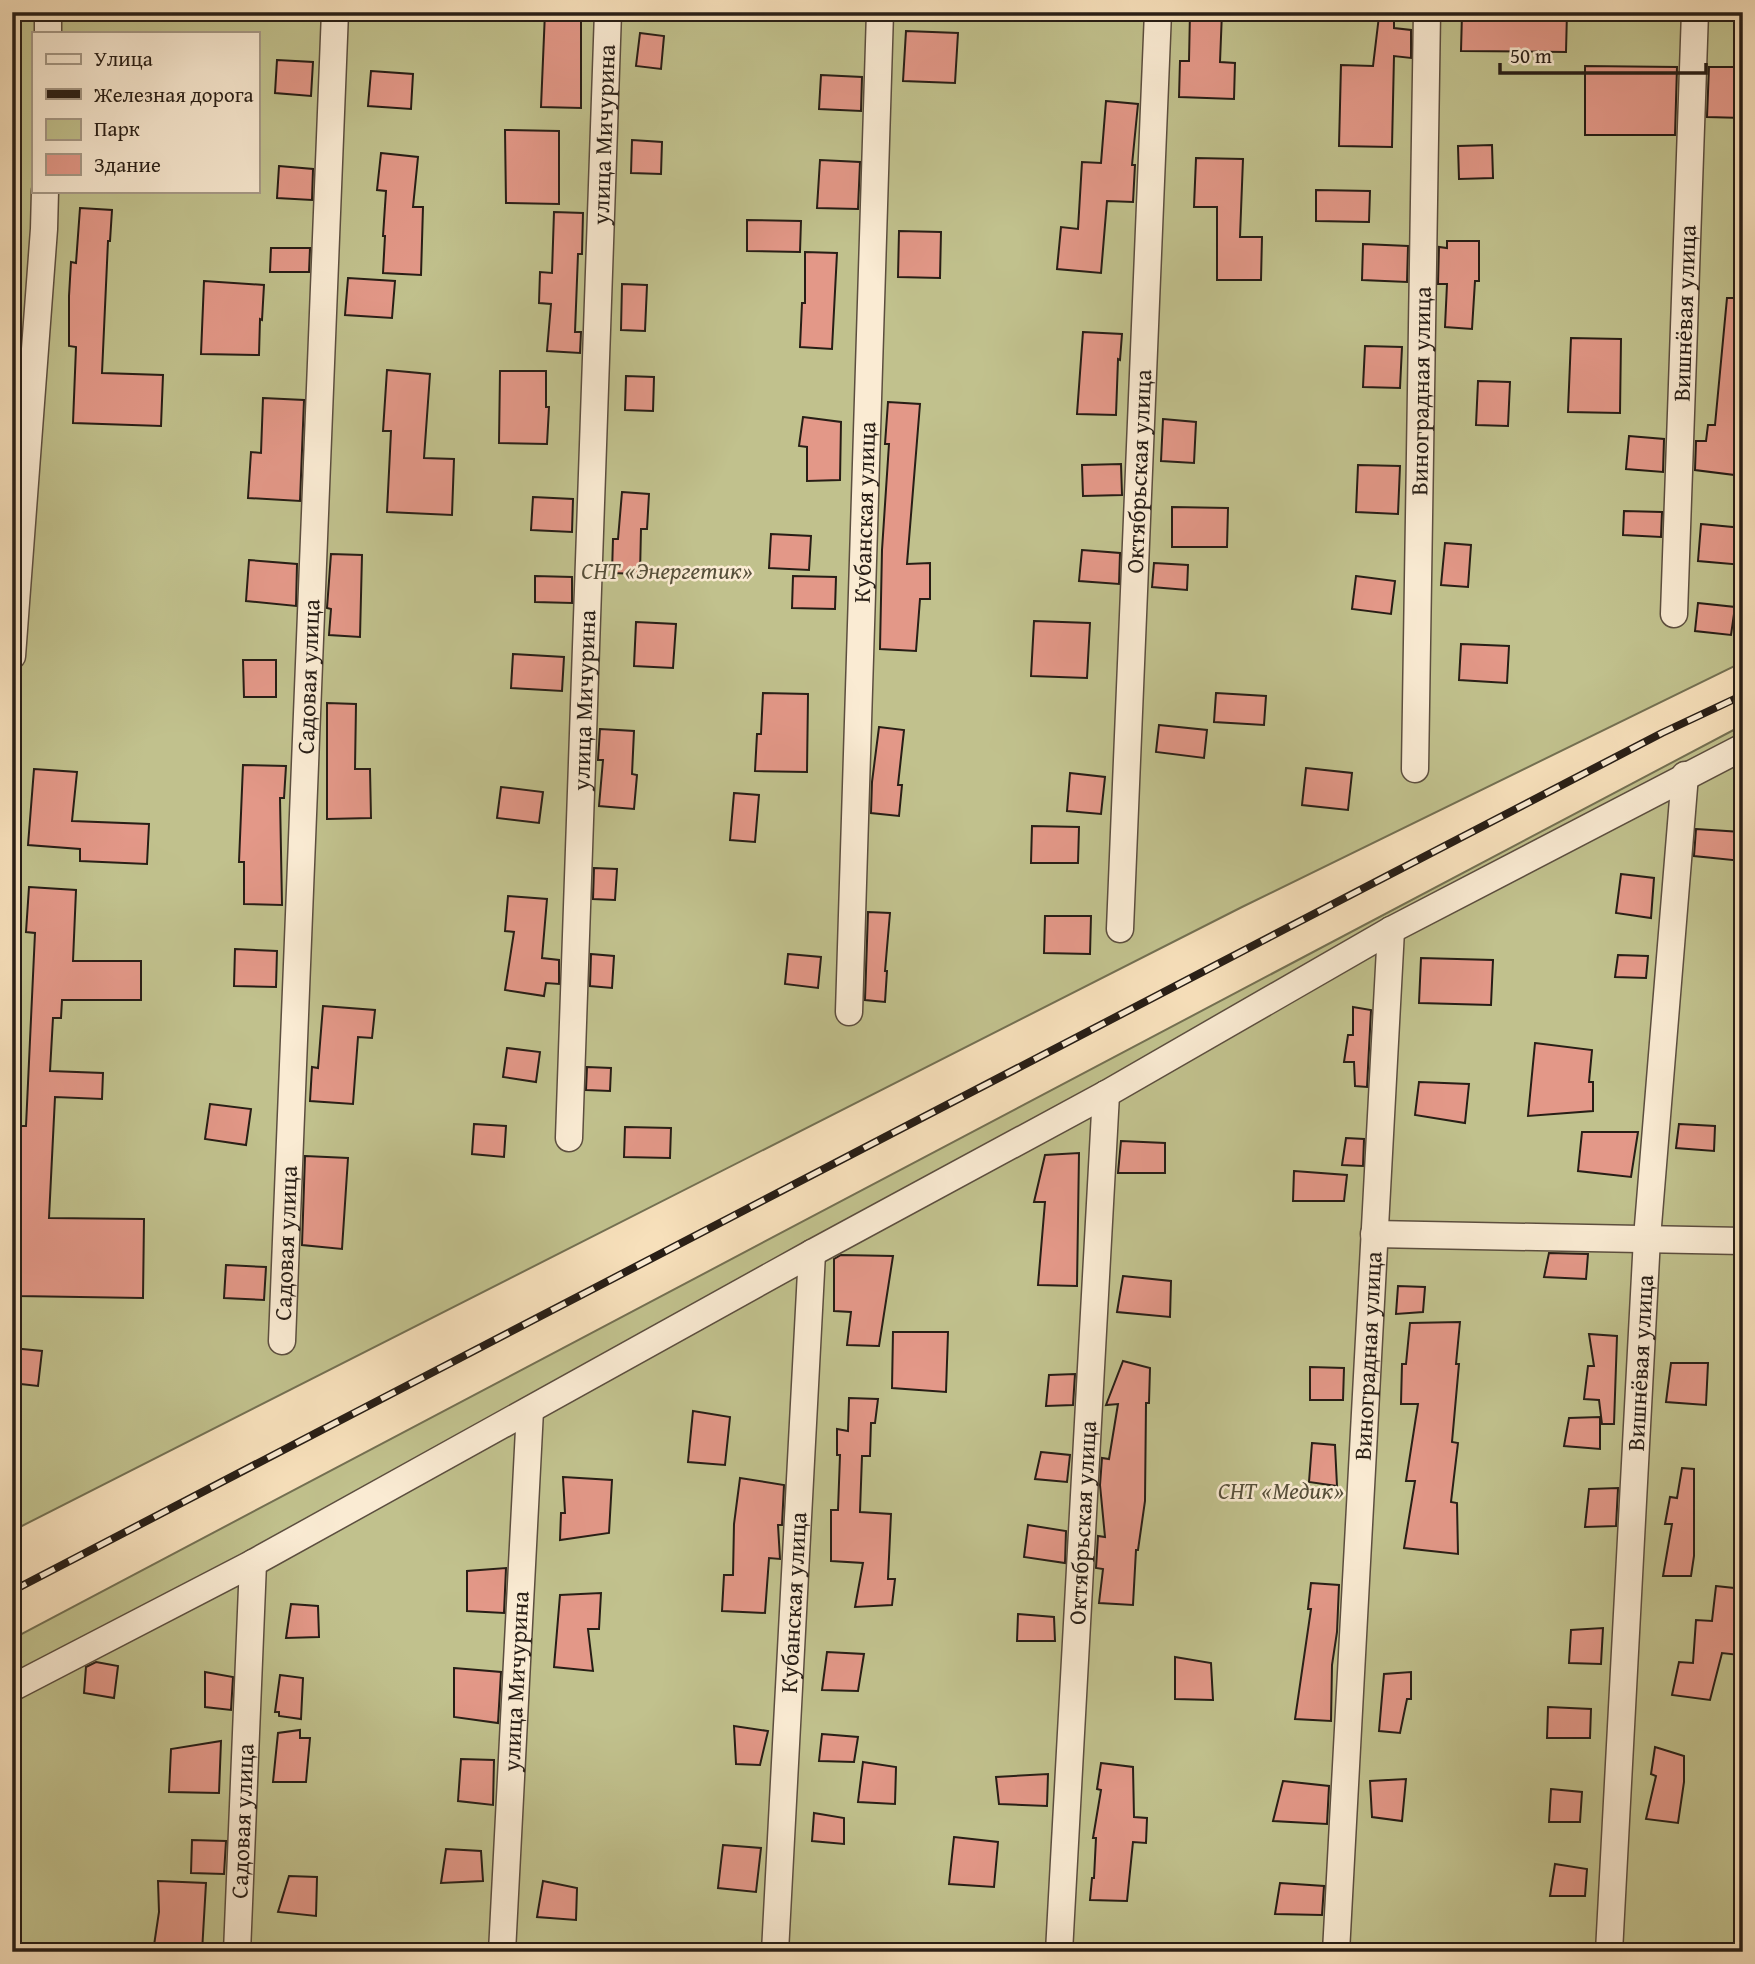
<svg xmlns="http://www.w3.org/2000/svg" width="1755" height="1964" viewBox="0 0 1755 1964" font-family="'Gentium Book Plus',serif">
  <style>
    .green { fill: #c1c18d; stroke: #747052; stroke-width: 2; fill-rule: evenodd }
    .building { fill: #e39888; stroke: #281e16; stroke-width: 2 }
    .lines { fill: none; stroke-linecap: round; stroke-linejoin: round }
    .minor-casing { stroke: #5c4e3f; stroke-width: 29 }
    .minor { stroke: #faebd3; stroke-width: 26 }
    .rail-casing { stroke: #281e16; stroke-width: 8 }
    .rail { stroke: #faebd3; stroke-width: 5; stroke-dasharray: 16; stroke-linecap: butt }
    .labels { text-anchor: middle; stroke-width: 5; stroke-linejoin: round; paint-order: stroke }
    .street-label { font-size: 24px; fill: #281e16; stroke: #faebd3 }
    .park-label { font-size: 24px; font-style: italic; fill: #564f3a; stroke: #faebd3 }
  </style>
  <rect width="100%" height="100%" fill="#f7e0bb"/>
  <filter id="stains"><feTurbulence type="fractalNoise" baseFrequency=".00286" numOctaves="4"/><feColorMatrix values="0 0 0 0 .2 0 0 0 0 .09 0 0 0 0 .02 0 0 0 .5 -.17"/></filter>
  <radialGradient id="worn" r=".72"><stop offset=".6" stop-color="#630" stop-opacity="0"/><stop offset="1" stop-color="#630" stop-opacity=".3"/></radialGradient>
  <!-- green -->
  <g class="green">
    <path d="M12,12H1743V662L1242,907L12,1531ZM33,33H257V191H33Z"/>
    <path d="M1743,725V1952H12V1639Z"/>
  </g>
  <!-- building -->
  <g class="building">
    <path d="M545,12H581V108L541,107Z"/>
    <path d="M1190,12H1222L1220,62L1235,63L1234,99L1179,97L1180,61H1189Z"/>
    <path d="M1567,12L1566,52L1461,51L1462,14Z"/>
    <path d="M1379,16L1394,17V28L1411,30V58L1394,56L1392,147L1339,146L1341,65L1373,66Z"/>
    <path d="M906,31L958,33L955,83L903,81Z"/>
    <path d="M640,33L664,36L661,69L636,66Z"/>
    <path d="M277,60L313,62L311,96L275,93Z"/>
    <path d="M1585,66L1677,67L1675,135H1585Z"/>
    <path d="M1709,67H1743V118L1707,117Z"/>
    <path d="M371,71L413,74L411,109L368,106Z"/>
    <path d="M821,75L862,77L861,111L819,109Z"/>
    <path d="M1106,101L1138,104L1132,165H1135L1133,202L1107,201L1101,273L1057,269L1061,227L1078,229L1082,162L1101,163Z"/>
    <path d="M505,130L559,131V204L506,203Z"/>
    <path d="M632,140L662,142L661,174L631,173Z"/>
    <path d="M1492,145L1493,178L1459,179L1458,146Z"/>
    <path d="M381,153L418,157L413,207H423L421,275L383,273L385,236H383L386,191L377,190Z"/>
    <path d="M1196,158L1243,159L1240,237H1262L1261,280H1217V207H1194Z"/>
    <path d="M820,160L860,162L858,209L817,208Z"/>
    <path d="M279,166L313,169L312,200L277,198Z"/>
    <path d="M1316,190L1370,191L1369,222L1316,221Z"/>
    <path d="M80,208L112,210L110,241H108L102,373L163,375L161,426L73,423L76,347L69,346V296L71,262L76,263Z"/>
    <path d="M554,212L583,213L582,254H578L575,332H581L580,353L547,351L551,304L539,303L540,272L552,273Z"/>
    <path d="M747,220L801,221L800,252L747,251Z"/>
    <path d="M899,231L941,232L940,278L898,277Z"/>
    <path d="M1447,241H1479V281H1475L1472,329L1445,327L1447,284H1438L1439,247L1447,248Z"/>
    <path d="M1363,244L1408,246L1407,282L1362,280Z"/>
    <path d="M271,248H310L309,272H270Z"/>
    <path d="M805,252L837,253L832,349L800,347L802,303H805Z"/>
    <path d="M348,278L395,281L392,318L345,315Z"/>
    <path d="M204,281L264,285L262,320L260,319L259,355L201,354Z"/>
    <path d="M622,284L647,285L645,331L621,330Z"/>
    <path d="M1727,298H1743V476L1695,470L1696,441H1706L1708,425H1715Z"/>
    <path d="M1083,332L1122,334L1120,360L1118,359L1116,415L1077,414Z"/>
    <path d="M1571,338L1621,339L1620,413L1568,412Z"/>
    <path d="M1365,346L1402,347L1400,388L1363,387Z"/>
    <path d="M387,370L430,374L424,458L454,459L452,515L387,512L391,431H383Z"/>
    <path d="M500,371H546V407H549L547,444L499,443Z"/>
    <path d="M626,376L654,377L653,411L625,410Z"/>
    <path d="M1478,381L1510,382L1508,426L1476,425Z"/>
    <path d="M263,398L304,400L300,501L248,498L251,452L261,453Z"/>
    <path d="M888,402L920,404L907,564L930,563V599H920L916,651L880,649L882,550L889,444H885Z"/>
    <path d="M803,417L841,422L840,480L807,481V447L799,446Z"/>
    <path d="M1163,419L1196,422L1194,463L1161,461Z"/>
    <path d="M1629,436L1664,439L1663,472L1626,469Z"/>
    <path d="M1121,464L1122,495L1083,496L1082,465Z"/>
    <path d="M1358,465L1400,466L1398,514L1356,512Z"/>
    <path d="M622,492L649,494L647,529H641L640,574L612,573L613,539H618Z"/>
    <path d="M533,497L573,499L572,532L531,530Z"/>
    <path d="M1172,507L1228,508L1227,547H1172Z"/>
    <path d="M1624,511L1662,512L1661,537L1623,535Z"/>
    <path d="M1701,524L1743,528V565L1698,561Z"/>
    <path d="M771,534L811,536L809,570L769,568Z"/>
    <path d="M1445,543L1471,545L1468,587L1441,585Z"/>
    <path d="M1082,550L1120,553L1119,584L1079,581Z"/>
    <path d="M331,554L362,555L360,637L329,635L331,609L327,608Z"/>
    <path d="M249,560L297,564L296,606L246,601Z"/>
    <path d="M1154,563L1188,565L1187,590L1152,587Z"/>
    <path d="M535,576L572,577V603L535,602Z"/>
    <path d="M793,576L836,577L835,609L792,608Z"/>
    <path d="M1356,576L1395,581L1391,614L1352,609Z"/>
    <path d="M1698,603L1735,607L1731,635L1695,631Z"/>
    <path d="M1034,621L1090,623L1087,678L1031,676Z"/>
    <path d="M636,622L676,624L673,668L634,666Z"/>
    <path d="M1461,644L1509,646L1507,683L1459,680Z"/>
    <path d="M513,654L564,657L562,691L511,688Z"/>
    <path d="M243,660H276V697H244Z"/>
    <path d="M763,693L808,694L807,772L755,771L757,734H761Z"/>
    <path d="M1216,693L1266,696L1264,725L1214,722Z"/>
    <path d="M327,703L356,704L355,769H370L371,818L327,819Z"/>
    <path d="M1159,725L1207,730L1204,758L1156,752Z"/>
    <path d="M879,727L904,730L898,785H902L899,816L871,813L872,782Z"/>
    <path d="M600,729L634,731L632,774L637,775L634,809L599,806L603,760H598Z"/>
    <path d="M243,765L286,766L284,798H280L282,905L244,904V862H239Z"/>
    <path d="M1306,768L1352,773L1348,810L1302,805Z"/>
    <path d="M34,769L77,772L72,821L149,824L147,864L80,861V849L28,845Z"/>
    <path d="M1070,773L1105,777L1101,814L1067,811Z"/>
    <path d="M501,787L543,792L539,823L497,818Z"/>
    <path d="M734,793L759,795L755,842L730,840Z"/>
    <path d="M1032,826L1079,827L1078,863H1031Z"/>
    <path d="M1696,829L1741,832L1742,861L1694,856Z"/>
    <path d="M594,868L617,869L615,900L593,899Z"/>
    <path d="M1621,874L1654,878L1651,918L1616,913Z"/>
    <path d="M29,887L76,890L73,961H141V1000H62L61,1018H53L50,1071L103,1073L102,1099L55,1097L49,1218L144,1219L143,1298L17,1296L19,1192H12V1177L15,1126H26L35,933L26,932Z"/>
    <path d="M508,896L547,899L542,958L559,960V984L546,983L544,996L505,990L514,932L505,931Z"/>
    <path d="M868,912L890,913L885,971H887L885,1002L865,1000Z"/>
    <path d="M1045,916H1091L1090,954L1044,953Z"/>
    <path d="M235,949L277,951L276,987L234,986Z"/>
    <path d="M591,954L614,956L612,988L590,986Z"/>
    <path d="M788,954L821,957L818,988L785,984Z"/>
    <path d="M1618,955L1648,956L1646,978L1615,977Z"/>
    <path d="M1421,958L1493,960L1491,1005L1419,1003Z"/>
    <path d="M323,1006L375,1010L372,1038L358,1037L353,1104L310,1101L312,1067L318,1068Z"/>
    <path d="M1353,1007L1371,1010L1367,1087L1355,1086L1354,1062H1344L1348,1035H1353Z"/>
    <path d="M1535,1043L1592,1050L1589,1082H1593V1111L1528,1116Z"/>
    <path d="M507,1048L540,1052L536,1082L503,1077Z"/>
    <path d="M587,1067L611,1068L610,1091L586,1090Z"/>
    <path d="M1419,1082L1469,1084L1465,1123L1415,1115Z"/>
    <path d="M210,1104L251,1109L246,1145L205,1139Z"/>
    <path d="M474,1124L506,1126L504,1157L472,1154Z"/>
    <path d="M1679,1124L1715,1126L1714,1151L1676,1148Z"/>
    <path d="M625,1127L671,1128L670,1158L624,1157Z"/>
    <path d="M1582,1132H1638L1631,1177L1578,1171Z"/>
    <path d="M1346,1138L1364,1139L1363,1166L1342,1165Z"/>
    <path d="M1121,1141L1165,1143V1173H1118Z"/>
    <path d="M1079,1153L1077,1286L1038,1285L1045,1202H1034L1045,1155Z"/>
    <path d="M305,1156L348,1158L342,1249L302,1245Z"/>
    <path d="M1294,1171L1347,1175L1344,1201H1293Z"/>
    <path d="M1549,1253L1588,1254L1586,1279L1544,1277Z"/>
    <path d="M841,1255L893,1256L879,1346L847,1345L851,1312L834,1311V1259Z"/>
    <path d="M226,1265L266,1267L264,1300L224,1298Z"/>
    <path d="M1123,1276L1171,1281L1170,1317L1117,1312Z"/>
    <path d="M1398,1286L1425,1287L1423,1312L1396,1314Z"/>
    <path d="M1460,1322L1456,1364H1459L1452,1442L1458,1443L1451,1502L1457,1503L1458,1554L1404,1548L1415,1481H1406L1418,1404H1401L1402,1364H1406L1410,1323Z"/>
    <path d="M893,1332H948L946,1392L892,1388Z"/>
    <path d="M1589,1334L1617,1336L1614,1424H1602L1599,1400L1584,1399L1588,1366H1594Z"/>
    <path d="M12,1348L42,1351L38,1386L12,1383Z"/>
    <path d="M1123,1361L1150,1368L1149,1403H1146L1145,1501L1138,1550H1136L1133,1605L1099,1603L1103,1569L1096,1568L1098,1536L1105,1537L1100,1485L1102,1458L1109,1459L1118,1404L1106,1405Z"/>
    <path d="M1671,1363H1708L1706,1405L1666,1402Z"/>
    <path d="M1310,1367L1344,1368L1343,1400H1310Z"/>
    <path d="M1075,1374L1073,1405L1046,1406L1049,1375Z"/>
    <path d="M849,1398L878,1399L875,1423H871L870,1456H862L860,1512L891,1514L888,1579H895L892,1605L855,1607L863,1563L831,1561V1510H838L840,1455H837V1429L848,1431Z"/>
    <path d="M693,1411L730,1417L725,1465L688,1462Z"/>
    <path d="M1600,1417V1449L1564,1446L1569,1418Z"/>
    <path d="M1312,1443L1335,1445L1337,1486L1309,1482Z"/>
    <path d="M1041,1452L1070,1455L1067,1482L1035,1479Z"/>
    <path d="M1682,1468L1694,1469V1556L1691,1576H1663L1672,1524H1665L1670,1497L1677,1498Z"/>
    <path d="M563,1477L612,1480L609,1533L560,1540L561,1513H565Z"/>
    <path d="M740,1478L784,1485L782,1525H778L780,1559L769,1558L765,1613L722,1611L724,1575H733L734,1524Z"/>
    <path d="M1618,1488L1616,1526L1585,1527L1589,1489Z"/>
    <path d="M1028,1525L1066,1531L1065,1563L1024,1557Z"/>
    <path d="M506,1568L504,1613L467,1611V1571Z"/>
    <path d="M1311,1583L1339,1585L1337,1632L1332,1665L1331,1721L1295,1719L1311,1609H1308Z"/>
    <path d="M1716,1586L1743,1589L1739,1655L1722,1653L1710,1700L1672,1695L1679,1662L1693,1663L1696,1620L1712,1621Z"/>
    <path d="M601,1593L599,1629H588L593,1671L554,1667L560,1595Z"/>
    <path d="M291,1604L318,1606L319,1637L286,1638Z"/>
    <path d="M1018,1614L1054,1617L1055,1641H1017Z"/>
    <path d="M1603,1628L1601,1664L1569,1663L1571,1630Z"/>
    <path d="M827,1652L864,1654L858,1691L822,1690Z"/>
    <path d="M1175,1657L1211,1663L1213,1700L1175,1699Z"/>
    <path d="M96,1662L118,1666L114,1698L84,1693L86,1667Z"/>
    <path d="M454,1668L501,1672L498,1723L454,1717Z"/>
    <path d="M205,1672L233,1677L231,1710L205,1707Z"/>
    <path d="M1411,1672V1699H1407L1400,1733L1379,1731L1384,1674Z"/>
    <path d="M280,1675L303,1678L301,1719L279,1716V1712H275Z"/>
    <path d="M1548,1707L1591,1709L1590,1738H1547Z"/>
    <path d="M734,1726L768,1731L760,1765L736,1764Z"/>
    <path d="M300,1730V1738H310L306,1782H273L278,1733Z"/>
    <path d="M822,1734L858,1737L854,1762L819,1761Z"/>
    <path d="M221,1741L219,1793L169,1792L171,1749Z"/>
    <path d="M1655,1747L1684,1756V1782L1678,1823L1646,1819L1656,1776L1651,1774Z"/>
    <path d="M461,1759L494,1760L493,1805L458,1801Z"/>
    <path d="M863,1762L896,1767L895,1804L858,1802Z"/>
    <path d="M1101,1763L1133,1767L1134,1817L1147,1818L1146,1843L1133,1842L1127,1901L1090,1900L1092,1878H1094L1096,1838H1093L1101,1790L1097,1789Z"/>
    <path d="M1048,1774L1047,1806L999,1804L996,1777Z"/>
    <path d="M1406,1779L1402,1821L1372,1817L1370,1781Z"/>
    <path d="M1283,1781L1329,1786L1327,1824L1273,1821Z"/>
    <path d="M1551,1789L1582,1792L1580,1822H1549Z"/>
    <path d="M814,1813L844,1818V1844L812,1841Z"/>
    <path d="M954,1837L998,1842L994,1887L949,1884Z"/>
    <path d="M192,1840L226,1841L224,1874L191,1873Z"/>
    <path d="M723,1845L761,1848L756,1892L718,1888Z"/>
    <path d="M446,1849L481,1851L483,1881L441,1883Z"/>
    <path d="M1555,1864L1587,1869L1585,1896H1550Z"/>
    <path d="M289,1876L317,1877L316,1916L278,1912Z"/>
    <path d="M158,1881L206,1883L202,1952H153L159,1912Z"/>
    <path d="M543,1881L577,1888L576,1920L537,1917Z"/>
    <path d="M1280,1883L1324,1886L1322,1915L1275,1914Z"/>
  </g>
  <g class="lines">
    <defs>
      <g id="minor">
        <path d="M48,33V12"/>
        <path id="s1" d="M1674,614L1695,12"/>
        <path d="M12,656L44,229L45,191"/>
        <path id="s2" d="M1415,769L1427,12"/>
        <path id="s3" d="M1120,929L1158,12"/>
        <path id="s4" d="M849,1012L880,12"/>
        <path id="s5" d="M569,1138L608,12"/>
        <path d="M1374,1234L1743,1241"/>
        <path id="s6" d="M282,1341L335,12"/>
        <path d="M12,1688L253,1563L812,1253L1106,1094L1391,930L1743,747"/>
        <path id="s7" d="M237,1952L253,1563"/>
        <path id="s8" d="M502,1952L530,1410"/>
        <path id="s9" d="M775,1952L812,1253"/>
        <path id="s10" d="M1059,1952L1106,1094"/>
        <path id="s11" d="M1336,1952L1391,930"/>
        <path id="s12" d="M1609,1952L1647,1238L1685,775"/>
      </g>
    </defs>
    <!-- minor casing -->
    <use href="#minor" class="minor-casing"/>
    <!-- minor -->
    <use href="#minor" class="minor"/>
    <defs>
      <path id="rail" d="M12,1591L1662,733L1743,695"/>
    </defs>
    <!-- rail casing -->
    <use href="#rail" class="rail-casing"/>
    <!-- rail -->
    <use href="#rail" class="rail"/>
  </g>
  <g class="labels">
    <!-- street labels -->
    <g class="street-label">
      <text dy="8" stroke="none"><textPath href="#s5" startOffset="1004">улица Мичурина</textPath></text>
      <text dy="8" stroke="none"><textPath href="#s1" startOffset="301">Вишнёвая улица</textPath></text>
      <text dy="8" stroke="none"><textPath href="#s2" startOffset="378">Виноградная улица</textPath></text>
      <text dy="8" stroke="none"><textPath href="#s3" startOffset="458">Октябрьская улица</textPath></text>
      <text dy="8" stroke="none"><textPath href="#s4" startOffset="500">Кубанская улица</textPath></text>
      <text dy="8" stroke="none"><textPath href="#s6" startOffset="665">Садовая улица</textPath></text>
      <text dy="8" stroke="none"><textPath href="#s5" startOffset="438">улица Мичурина</textPath></text>
      <text dy="8" stroke="none"><textPath href="#s6" startOffset="98">Садовая улица</textPath></text>
      <text dy="8" stroke="none"><textPath href="#s11" startOffset="597">Виноградная улица</textPath></text>
      <text dy="8" stroke="none"><textPath href="#s12" startOffset="590">Вишнёвая улица</textPath></text>
      <text dy="8" stroke="none"><textPath href="#s10" startOffset="430">Октябрьская улица</textPath></text>
      <text dy="8" stroke="none"><textPath href="#s9" startOffset="350">Кубанская улица</textPath></text>
      <text dy="8" stroke="none"><textPath href="#s8" startOffset="271">улица Мичурина</textPath></text>
      <text dy="8" stroke="none"><textPath href="#s7" startOffset="131">Садовая улица</textPath></text>
    </g>
    <!-- park labels -->
    <g class="park-label">
      <text x="667" y="579">СНТ «Энергетик»</text>
      <text x="1281" y="1499">СНТ «Медик»</text>
    </g>
  </g>
  <!-- margin -->
  <rect width="1755" height="1964" fill="none" stroke="#f7e0bb" stroke-width="42"/>
  <rect x="14" y="14" width="1727" height="1936" fill="none" stroke="#281e16" stroke-width="3.5"/>
  <rect x="21" y="21" width="1713" height="1922" fill="none" stroke="#281e16" stroke-width="2"/>
  <!-- legend -->
  <rect x="32" y="32" width="228" height="161" fill="#faebd3" stroke="#a69987" stroke-width="2"/>
  <rect x="46" y="54" width="35" height="10" fill="#faebd3" stroke="#a69987" stroke-width="2"/>
  <text x="94" y="66" font-size="21" fill="#281e16">Улица</text>
  <rect x="46" y="89" width="35" height="10" fill="#281e16" stroke="#a69987" stroke-width="2"/>
  <text x="94" y="102" font-size="21" fill="#281e16">Железная дорога</text>
  <rect x="46" y="119" width="35" height="21" fill="#c1c18d" stroke="#a69987" stroke-width="2"/>
  <text x="94" y="136" font-size="21" fill="#281e16">Парк</text>
  <rect x="46" y="154" width="35" height="21" fill="#e39888" stroke="#a69987" stroke-width="2"/>
  <text x="94" y="172" font-size="21" fill="#281e16">Здание</text>
  <!-- scale -->
  <path d="M1500 63v10h206v-10" fill="none" stroke="#281e16" stroke-width="3.5"/>
  <text x="1510" y="63" font-size="21" fill="#281e16" stroke="#faebd3" stroke-width="5" paint-order="stroke">50 m</text>
  <rect width="100%" height="100%" filter="url(#stains)"/>
  <rect width="100%" height="100%" fill="url(#worn)"/>
</svg>
